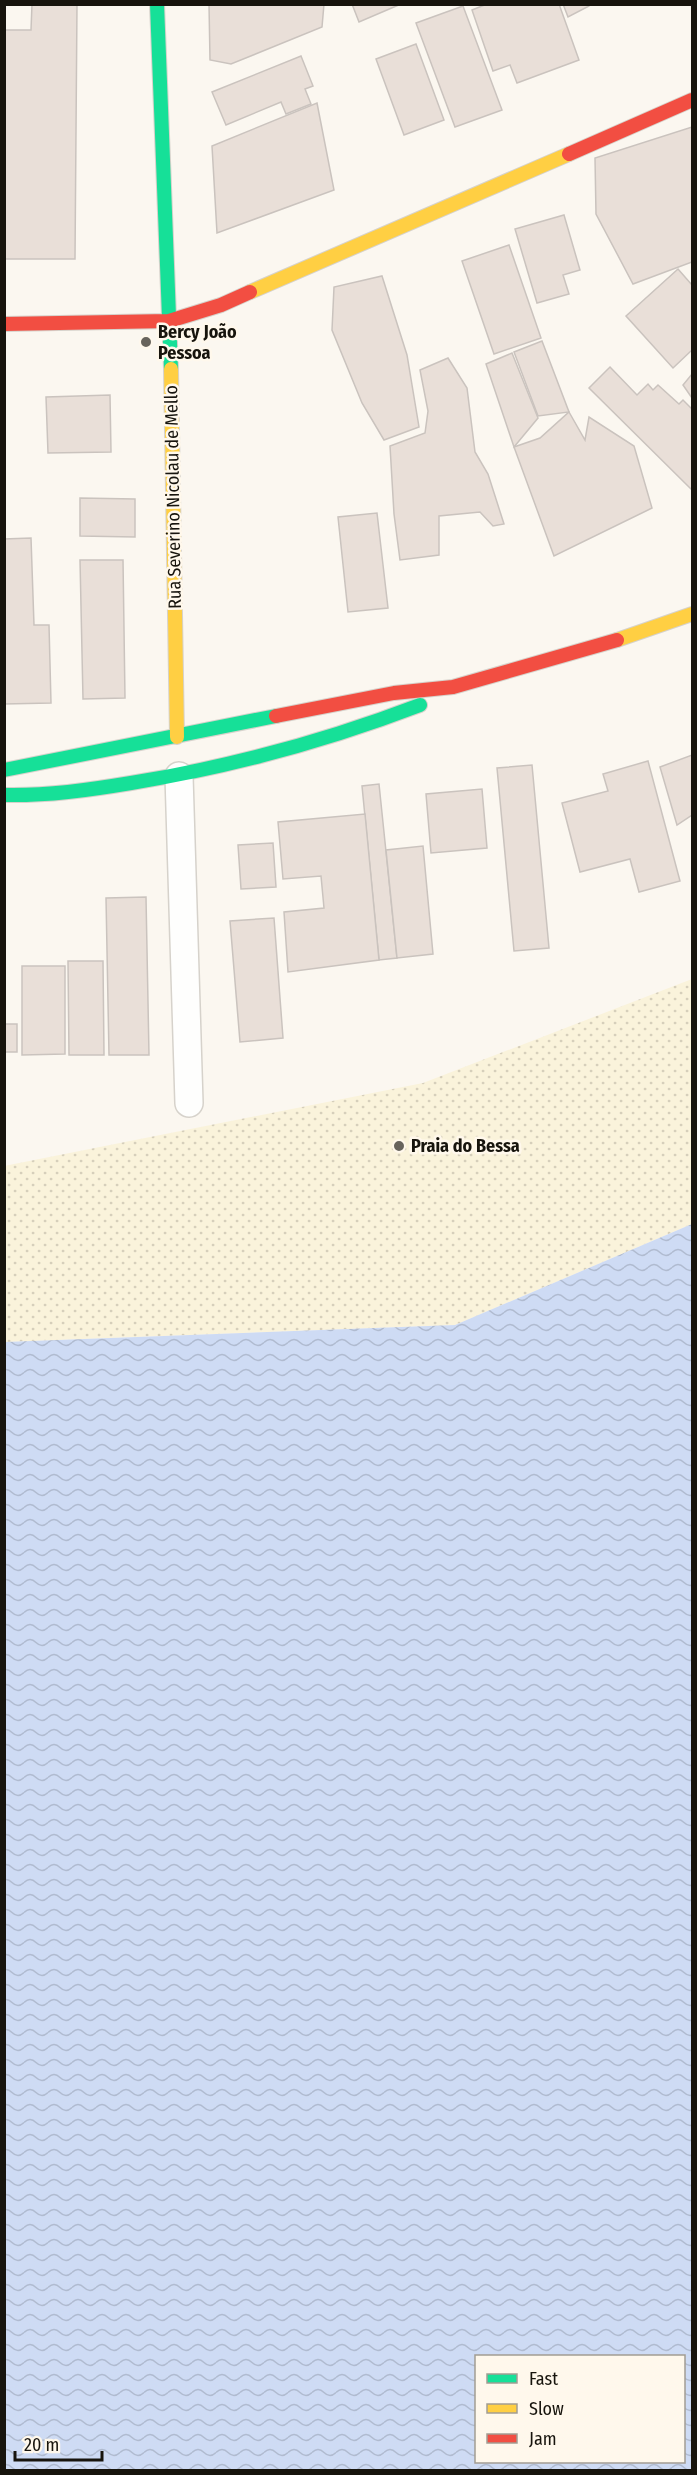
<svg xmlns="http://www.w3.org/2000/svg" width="697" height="2475" viewBox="0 0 697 2475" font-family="'Fira Sans Condensed',sans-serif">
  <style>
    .sand { fill: url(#sand-dots) }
    .water { fill: url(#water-waves); fill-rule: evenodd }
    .building { fill: #e9dfd8; stroke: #cac3be; stroke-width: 1.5 }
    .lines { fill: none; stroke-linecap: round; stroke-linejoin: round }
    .street-casing { stroke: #d6d2cb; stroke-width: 30 }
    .fast-casing { stroke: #d6d2cb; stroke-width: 16 }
    .slow-casing { stroke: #d6d2cb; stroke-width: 16 }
    .jam-casing { stroke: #d6d2cb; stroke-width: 16 }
    .street { stroke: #fefefd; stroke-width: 27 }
    .fast { stroke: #16e098; stroke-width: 14 }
    .slow { stroke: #ffcf43; stroke-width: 14 }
    .jam { stroke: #f24e42; stroke-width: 14 }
    .poi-dot { fill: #67635c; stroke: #fff8ec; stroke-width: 2 }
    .labels { text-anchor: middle; stroke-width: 5; stroke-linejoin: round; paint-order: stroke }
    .poi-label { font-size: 18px; font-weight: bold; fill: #17140d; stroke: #fff8ec; text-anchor: start }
    .street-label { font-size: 18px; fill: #17140d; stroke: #fff8ec }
  </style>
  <defs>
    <pattern id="sand-dots" width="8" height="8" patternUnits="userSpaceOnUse" patternTransform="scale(1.5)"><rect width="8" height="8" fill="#faf3db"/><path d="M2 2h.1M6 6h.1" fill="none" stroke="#d6cfbb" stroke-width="1.8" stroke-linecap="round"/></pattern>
    <pattern id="water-waves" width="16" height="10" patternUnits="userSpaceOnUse" patternTransform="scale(1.5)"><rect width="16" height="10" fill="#cedbf4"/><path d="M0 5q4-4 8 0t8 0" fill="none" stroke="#b0bbd0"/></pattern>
  </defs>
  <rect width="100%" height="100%" fill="#fbf7f0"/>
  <!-- sand -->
  <path class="sand" d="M692,979V1224L455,1325L5,1342L4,1166L423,1083Z"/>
  <!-- water -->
  <path class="water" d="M692,1224V2470H5V1342L455,1325ZM476,2356H684V2462H476Z"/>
  <!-- building -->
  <g class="building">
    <path d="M32,4H77L75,259H4V30H31Z"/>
    <path d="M209,4H324L322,27L231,64L210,60Z"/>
    <path d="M352,4H401L359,22Z"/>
    <path d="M487,4H559L579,60L517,83L510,65L493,71L472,10Z"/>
    <path d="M563,4H589V6L568,17Z"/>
    <path d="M463,6L502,110L455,127L416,23Z"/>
    <path d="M416,44L444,120L404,135L376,59Z"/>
    <path d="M301,56L313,86L305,89L311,104L286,114L281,102L226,125L212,92Z"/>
    <path d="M317,103L334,190L217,233L212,146Z"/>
    <path d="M692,127V262L633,284L596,214L595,158Z"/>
    <path d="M564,215L580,270L563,275L569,294L537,303L515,229Z"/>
    <path d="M509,245L541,338L494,354L462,261Z"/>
    <path d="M678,269L692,285V350L673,368L626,316Z"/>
    <path d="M382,276L407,355L419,427L384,440L362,403L332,330L334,287Z"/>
    <path d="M542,341L569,412L538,416L514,352Z"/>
    <path d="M512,353L538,418L514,447L486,364Z"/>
    <path d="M448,358L467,388L475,452L488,474L504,524L493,526L480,512L439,516V555L400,560L394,514L390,446L425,433L428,411L420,370Z"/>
    <path d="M610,367L637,395L648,384L653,390L658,385L679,404L683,400L692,409V490L589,388Z"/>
    <path d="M692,374V398L683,385Z"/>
    <path d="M110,395L111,452L48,453L46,397Z"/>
    <path d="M569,412L585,440L589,417L634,446L652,508L554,556L514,447L540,438Z"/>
    <path d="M80,498L135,499V537L80,536Z"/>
    <path d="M377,513L388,608L348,612L338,517Z"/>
    <path d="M31,538L34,625H49L51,703L4,704V539Z"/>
    <path d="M80,560H123L125,698L83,699Z"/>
    <path d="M692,755V815L677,825L660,767Z"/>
    <path d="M648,761L680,881L639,892L630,859L580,872L562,803L608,791L603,774Z"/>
    <path d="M532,765L549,948L514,951L497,768Z"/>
    <path d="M379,784L397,958L379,960L362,786Z"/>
    <path d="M482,789L487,848L431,853L426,794Z"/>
    <path d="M365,814L379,960L288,972L284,912L324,908L321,876L283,879L278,822Z"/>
    <path d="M273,843L276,887L241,889L238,845Z"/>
    <path d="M423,846L433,954L397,958L386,850Z"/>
    <path d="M146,897L149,1055H109L106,898Z"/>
    <path d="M274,918L283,1038L240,1042L230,921Z"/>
    <path d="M68,961H103L104,1055H69Z"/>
    <path d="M22,966H65V1054L22,1055Z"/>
    <rect x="4" y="1024" width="13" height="28"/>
  </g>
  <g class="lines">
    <defs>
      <path id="street" d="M179,776L189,1103"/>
      <g id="fast">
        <path d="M157,4L171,369"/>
        <path d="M4,770L276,716"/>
        <path d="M4,795C47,796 89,790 131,783C230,767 326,741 420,705"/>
      </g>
      <g id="slow">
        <path d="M250,292L569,154"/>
        <path d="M171,369L177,737"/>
        <path d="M617,640L692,614"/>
      </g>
      <g id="jam">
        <path d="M569,154L692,100"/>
        <path d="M4,324L169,321L221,305L250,292"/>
        <path d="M276,716L394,693L453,687L617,640"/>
      </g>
    </defs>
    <!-- street casing -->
    <use href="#street" class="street-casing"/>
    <!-- fast casing -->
    <use href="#fast" class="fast-casing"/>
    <!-- slow casing -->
    <use href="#slow" class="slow-casing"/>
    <!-- jam casing -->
    <use href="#jam" class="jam-casing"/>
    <!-- street -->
    <use href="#street" class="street"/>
    <!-- fast -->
    <use href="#fast" class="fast"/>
    <!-- slow -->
    <use href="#slow" class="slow"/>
    <!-- jam -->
    <use href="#jam" class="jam"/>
  </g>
  <!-- markers -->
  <g class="poi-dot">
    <circle cx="146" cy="342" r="6"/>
    <circle cx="399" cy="1146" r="6"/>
  </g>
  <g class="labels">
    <!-- poi labels -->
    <g class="poi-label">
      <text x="158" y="338">Bercy João<tspan x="158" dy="21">Pessoa</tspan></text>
      <text x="411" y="1152">Praia do Bessa</text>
    </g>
    <!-- street labels -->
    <g class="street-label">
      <text transform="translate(173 497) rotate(-91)" y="6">Rua Severino Nicolau de Mello</text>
    </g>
  </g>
  <!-- border -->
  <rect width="697" height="2475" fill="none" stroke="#17140d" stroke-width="12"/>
  <!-- legend -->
  <rect x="475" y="2355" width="210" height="108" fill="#fff8ec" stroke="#a29d93" stroke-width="1.5"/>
  <rect x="487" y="2374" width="30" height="9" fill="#16e098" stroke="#a29d93" stroke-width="1.5"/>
  <text x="529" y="2385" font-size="18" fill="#17140d">Fast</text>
  <rect x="487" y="2404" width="30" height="9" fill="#ffcf43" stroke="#a29d93" stroke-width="1.5"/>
  <text x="529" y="2415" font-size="18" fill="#17140d">Slow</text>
  <rect x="487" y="2434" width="30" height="9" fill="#f24e42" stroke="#a29d93" stroke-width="1.5"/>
  <text x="529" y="2445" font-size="18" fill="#17140d">Jam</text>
  <!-- scale -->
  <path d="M15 2451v9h87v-9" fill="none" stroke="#17140d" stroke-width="3"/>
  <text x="24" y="2451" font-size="18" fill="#17140d" stroke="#fff8ec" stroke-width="4.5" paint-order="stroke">20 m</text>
</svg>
